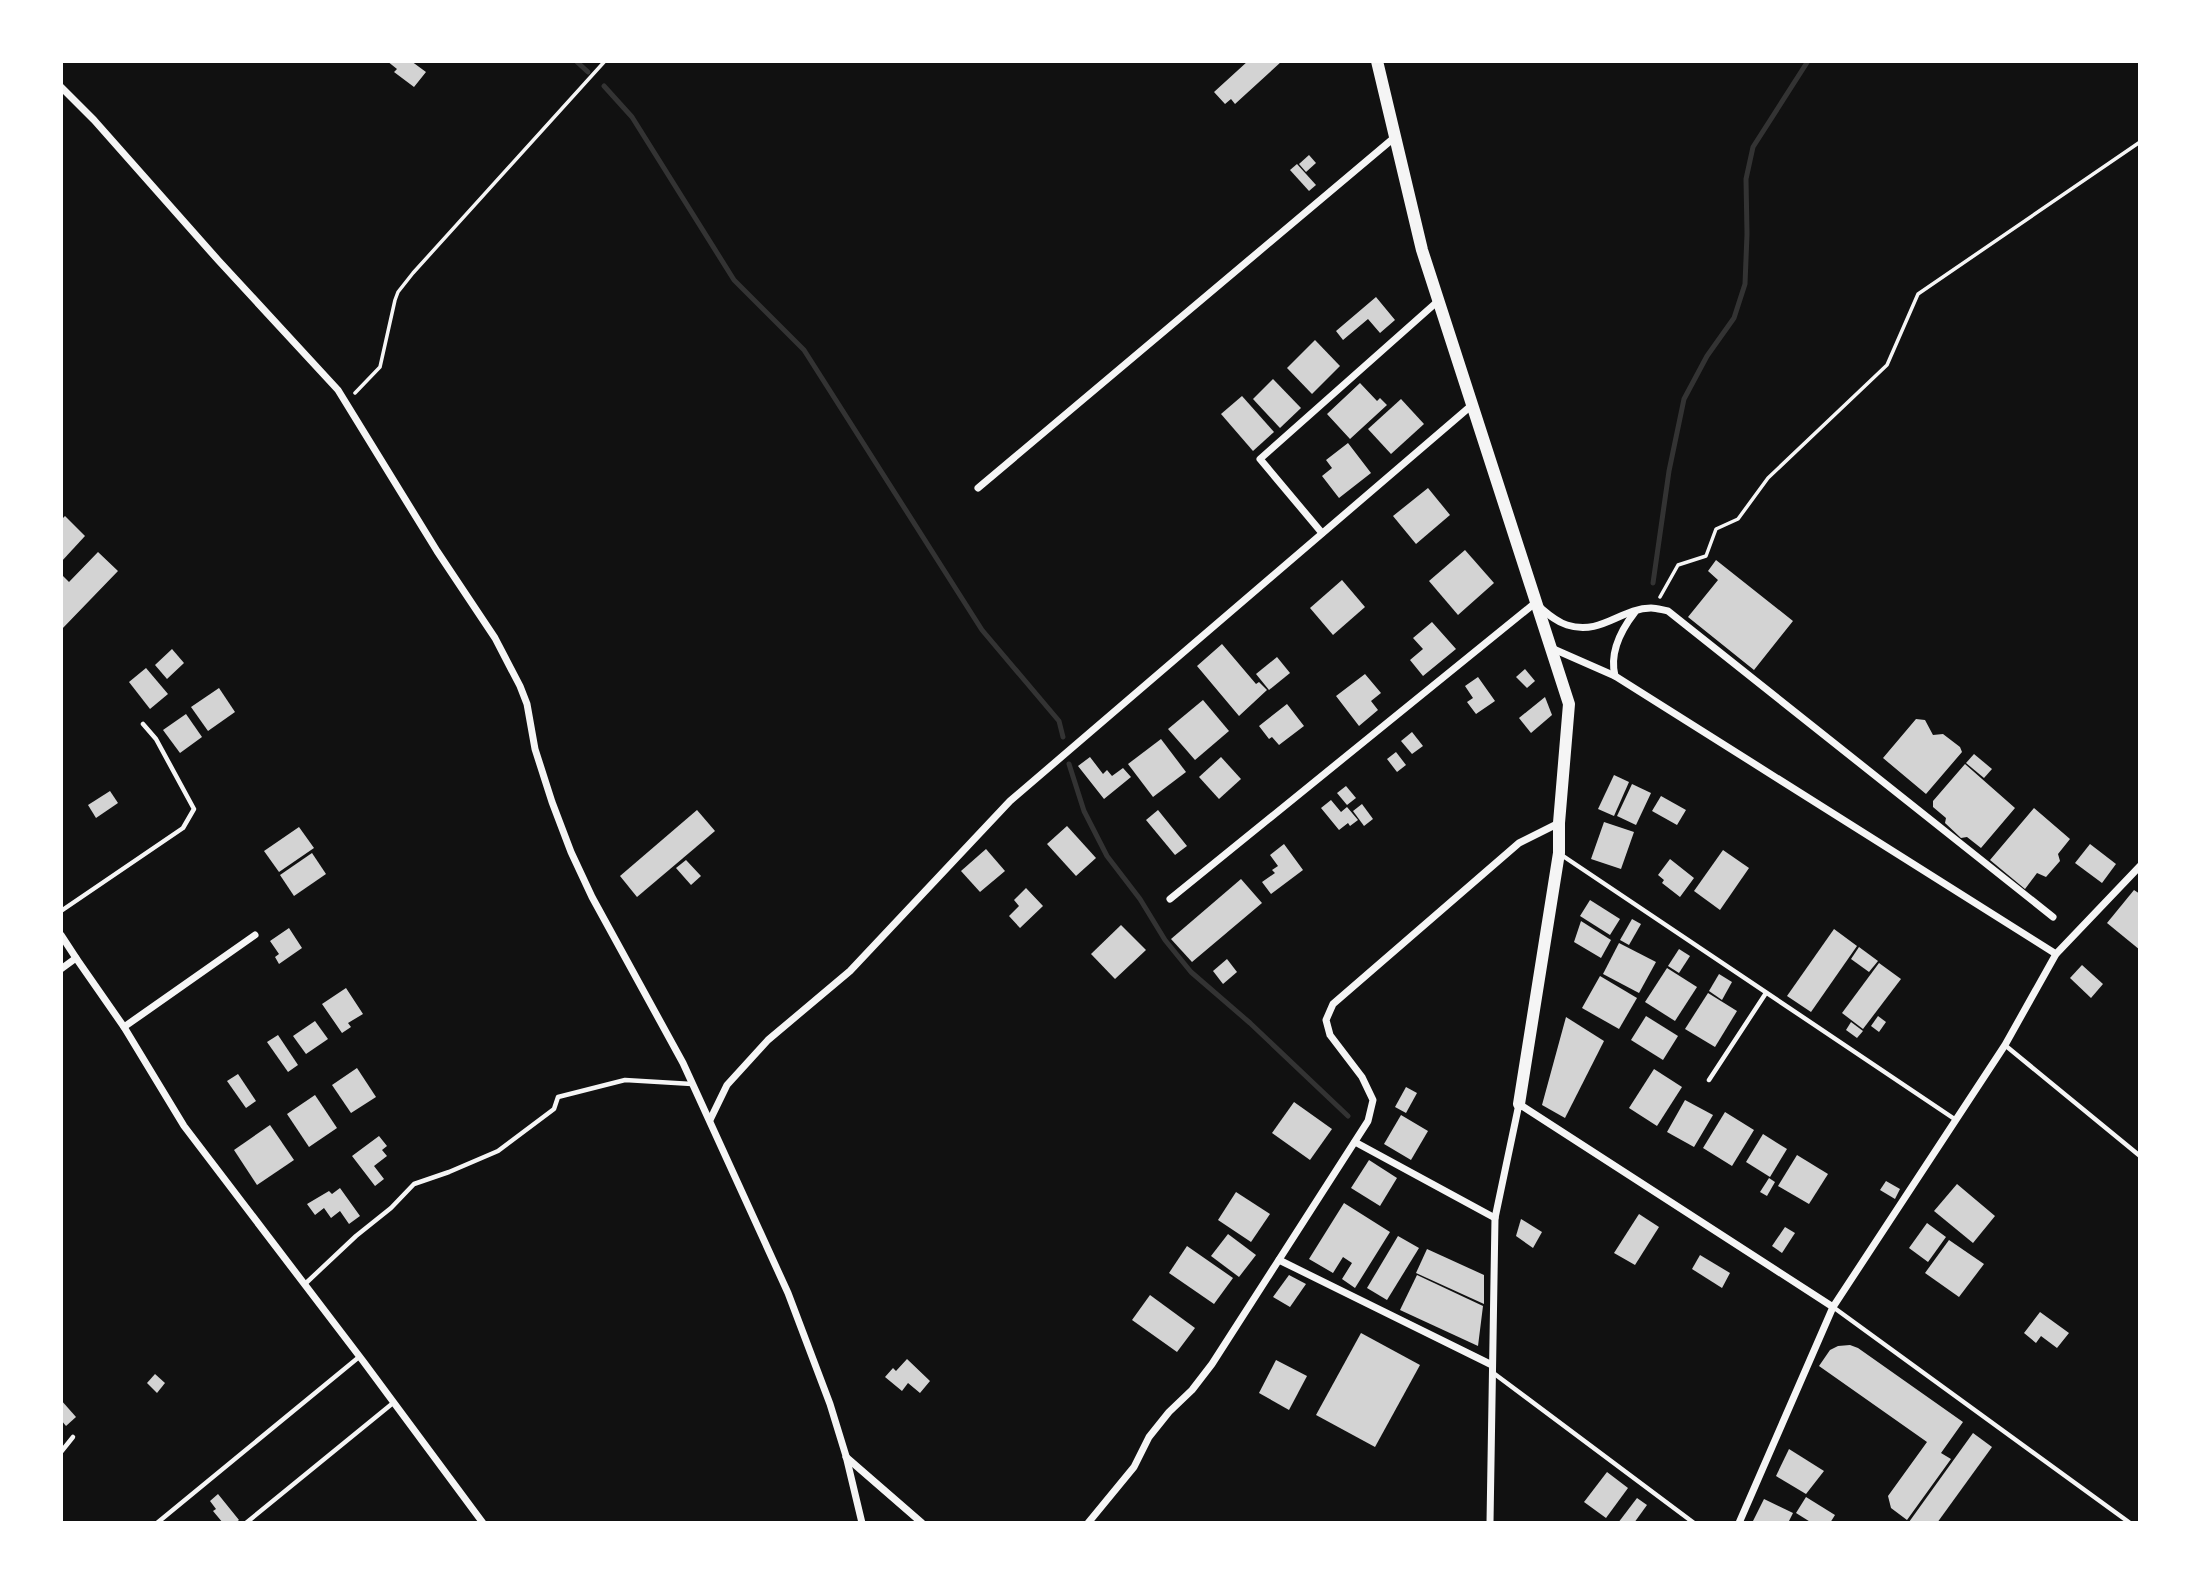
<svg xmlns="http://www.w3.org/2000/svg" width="2201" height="1584" viewBox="0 0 2201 1584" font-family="Commissioner,sans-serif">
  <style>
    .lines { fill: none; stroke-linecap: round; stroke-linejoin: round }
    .stream { stroke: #333; stroke-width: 5 }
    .building { fill: #d3d3d3 }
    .path { stroke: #f5f5f5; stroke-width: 3.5 }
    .service { stroke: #f5f5f5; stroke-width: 4.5 }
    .minor { stroke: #f5f5f5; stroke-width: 7 }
    .tertiary { stroke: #f5f5f5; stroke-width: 12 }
  </style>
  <rect width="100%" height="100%" fill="#111"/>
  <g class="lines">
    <!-- stream -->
    <g class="stream">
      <path d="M576,61L588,72"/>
      <path d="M604,86L632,117L734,280L804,350L982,630L1059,721L1063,737"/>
      <path d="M1653,583L1669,471L1684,399L1707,356L1734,318L1745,284L1747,234L1746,179L1753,147L1808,61"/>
      <path d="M1069,764L1084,811L1107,856L1140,899L1165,940L1191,972L1250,1023L1348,1116"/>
    </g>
  </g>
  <!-- building -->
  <g class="building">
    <path d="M387,61H411L426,72L414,87L394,72L397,69Z"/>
    <path d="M1248,61H1282L1235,104L1231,99L1225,104L1214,92Z"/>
    <path d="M1309,155L1316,163L1306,172L1299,164Z"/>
    <path d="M1297,164L1316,185L1309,191L1290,170Z"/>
    <path d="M1376,297L1395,320L1380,333L1368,319L1343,340L1336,331Z"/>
    <path d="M1315,340L1340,366L1312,394L1287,368Z"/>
    <path d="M1273,379L1301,408L1280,428L1253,399Z"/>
    <path d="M1360,383L1377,401L1380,398L1387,405L1350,439L1327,414Z"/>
    <path d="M1242,396L1274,432L1253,451L1221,414Z"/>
    <path d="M1401,399L1424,424L1391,454L1368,429Z"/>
    <path d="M1348,443L1371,473L1339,498L1322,476L1332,468L1326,460Z"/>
    <path d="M1428,488L1450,515L1416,544L1393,516Z"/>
    <path d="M65,516L85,536L61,562V520Z"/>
    <path d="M1465,550L1494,583L1458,615L1429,581Z"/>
    <path d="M98,552L118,571L61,630V574L69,582Z"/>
    <path d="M1716,560L1793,621L1754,670L1688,617L1718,580L1708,571Z"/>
    <path d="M1342,580L1365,607L1333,635L1310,608Z"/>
    <path d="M1432,622L1456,649L1423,676L1410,660L1423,649L1413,638Z"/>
    <path d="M1222,644L1256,684L1259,682L1267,690L1239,716L1197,666Z"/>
    <path d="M172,649L184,663L167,679L155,665Z"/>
    <path d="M1277,657L1290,673L1269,690L1256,674Z"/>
    <path d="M146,668L168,694L150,709L129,682Z"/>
    <path d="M1525,669L1535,681L1527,688L1516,677Z"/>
    <path d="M1365,674L1381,693L1371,701L1378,710L1359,726L1336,696Z"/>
    <path d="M1478,677L1495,701L1476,714L1467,702L1473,698L1465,686Z"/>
    <path d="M219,688L235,712L208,731L191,707Z"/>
    <path d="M1545,697L1552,715L1531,733L1519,718Z"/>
    <path d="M1203,700L1229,731L1195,760L1168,729Z"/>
    <path d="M1287,704L1304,726L1279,745L1272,737L1269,739L1259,726Z"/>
    <path d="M186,714L202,737L180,753L163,730Z"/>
    <path d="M1916,719L1925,720L1933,735L1943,734L1960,747L1962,752L1926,794L1883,758Z"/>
    <path d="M1412,732L1423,746L1412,754L1401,741Z"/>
    <path d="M1161,739L1186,772L1153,797L1128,764Z"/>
    <path d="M1396,752L1406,765L1397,772L1387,759Z"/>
    <path d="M1974,754L1992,769L1984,778L1966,763Z"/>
    <path d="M1090,757L1103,774L1107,770L1112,776L1123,768L1131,777L1104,799L1078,766Z"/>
    <path d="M1221,757L1241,779L1219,799L1199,777Z"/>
    <path d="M1965,764L2015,808L1981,848L1967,837L1961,838L1945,823L1946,818L1933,807V801Z"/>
    <path d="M1614,775L1629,782L1614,816L1598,809Z"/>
    <path d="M1632,784L1651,793L1636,825L1617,816Z"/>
    <path d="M1346,786L1356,798L1347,805L1337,793Z"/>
    <path d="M110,791L118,803L96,818L88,805Z"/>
    <path d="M1661,796L1686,810L1677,825L1652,811Z"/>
    <path d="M1331,800L1341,812L1347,807L1358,820L1350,826L1348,823L1339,830L1321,808Z"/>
    <path d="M1362,804L1373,819L1364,826L1353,811Z"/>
    <path d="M2034,808L2070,839L2058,854L2060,861L2046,877L2037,873L2025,889L1990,860Z"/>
    <path d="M697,810L715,831L637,897L620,876Z"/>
    <path d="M1158,810L1187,846L1175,855L1146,820Z"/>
    <path d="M1604,822L1634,832L1621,869L1591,859Z"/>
    <path d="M1067,826L1096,858L1076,876L1047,844Z"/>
    <path d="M299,827L314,848L279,872L264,851Z"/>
    <path d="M1284,844L1303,870L1271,894L1262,882L1275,873L1272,870L1278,866L1270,855Z"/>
    <path d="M2090,844L2116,864L2102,883L2075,863Z"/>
    <path d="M986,849L1005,871L980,892L961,871Z"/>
    <path d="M1723,850L1749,868L1720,910L1694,891Z"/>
    <path d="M312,853L326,874L294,896L280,875Z"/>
    <path d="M1670,859L1694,878L1680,897L1662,883L1664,880L1658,875Z"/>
    <path d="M686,860L701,876L691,885L676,868Z"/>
    <path d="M1241,879L1262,903L1192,962L1171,939Z"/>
    <path d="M1026,888L1043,906L1020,928L1009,916L1019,906L1014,900Z"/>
    <path d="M2134,890L2140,894V950L2107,923Z"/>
    <path d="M1590,900L1620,919L1610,935L1580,916Z"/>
    <path d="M1632,919L1641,924L1629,945L1620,940Z"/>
    <path d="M1581,921L1611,940L1601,958L1574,942Z"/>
    <path d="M1121,925L1146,950L1115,979L1091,954Z"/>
    <path d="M289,928L302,948L279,964L275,957L279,954L270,941Z"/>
    <path d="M1834,929L1857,946L1811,1012L1787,996Z"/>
    <path d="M1619,943L1656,962L1639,993L1603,974Z"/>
    <path d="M1859,947L1878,961L1869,972L1851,959Z"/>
    <path d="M1679,949L1690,956L1679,973L1668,966Z"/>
    <path d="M1227,959L1237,972L1223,984L1213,971Z"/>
    <path d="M1879,963L1901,979L1863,1029L1842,1013Z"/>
    <path d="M2082,965L2103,984L2091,998L2070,978Z"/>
    <path d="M1667,968L1697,987L1675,1021L1645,1002Z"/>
    <path d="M1719,974L1732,982L1722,1000L1709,991Z"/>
    <path d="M1600,976L1637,998L1619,1029L1582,1008Z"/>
    <path d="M346,988L363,1014L348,1023L351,1027L342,1033L322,1004Z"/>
    <path d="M1708,993L1737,1011L1715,1047L1685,1029Z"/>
    <path d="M1646,1016L1678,1036L1663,1060L1631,1040Z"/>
    <path d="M1878,1016L1886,1022L1879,1032L1871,1026Z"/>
    <path d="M1566,1017L1604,1041L1565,1118L1542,1105Z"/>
    <path d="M315,1021L328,1039L306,1054L293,1036Z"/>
    <path d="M1851,1022L1863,1031L1857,1038L1846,1030Z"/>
    <path d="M278,1035L298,1065L288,1072L267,1042Z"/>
    <path d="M357,1068L376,1097L351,1113L332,1085Z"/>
    <path d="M1654,1069L1682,1087L1657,1126L1629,1108Z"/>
    <path d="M238,1074L256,1101L246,1108L227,1081Z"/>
    <path d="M1406,1087L1417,1093L1406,1113L1395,1107Z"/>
    <path d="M315,1095L337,1128L309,1147L287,1114Z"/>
    <path d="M1685,1100L1713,1115L1694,1147L1667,1132Z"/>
    <path d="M1294,1102L1332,1129L1310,1160L1272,1133Z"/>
    <path d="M1725,1112L1754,1130L1732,1166L1703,1148Z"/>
    <path d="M1401,1115L1428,1131L1411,1160L1384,1144Z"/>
    <path d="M270,1125L294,1160L257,1185L234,1150Z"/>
    <path d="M1763,1134L1787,1149L1770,1177L1746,1162Z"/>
    <path d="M379,1136L387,1146L382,1150L387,1156L374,1166L384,1179L375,1186L352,1156Z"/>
    <path d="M1797,1155L1828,1174L1809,1204L1778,1186Z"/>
    <path d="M1369,1160L1397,1178L1380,1206L1351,1188Z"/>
    <path d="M1769,1178L1775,1182L1767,1196L1760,1192Z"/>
    <path d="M1886,1181L1900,1189L1895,1199L1880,1190Z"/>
    <path d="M1957,1184L1995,1216L1973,1243L1934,1211Z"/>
    <path d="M340,1188L360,1216L349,1224L340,1211L331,1218L324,1208L315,1215L307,1204L329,1191L332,1194Z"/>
    <path d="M1236,1192L1270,1214L1251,1242L1218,1220Z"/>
    <path d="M1344,1203L1390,1232L1355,1288L1342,1279L1352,1263L1343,1257L1333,1273L1309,1259Z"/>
    <path d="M1639,1214L1659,1227L1635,1265L1614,1253Z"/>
    <path d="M1521,1219L1542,1232L1533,1248L1516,1236Z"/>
    <path d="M1927,1223L1946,1237L1928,1262L1909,1248Z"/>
    <path d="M1785,1227L1795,1233L1782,1253L1772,1246Z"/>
    <path d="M1228,1234L1256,1255L1239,1277L1211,1256Z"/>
    <path d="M1398,1236L1419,1248L1387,1300L1367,1288Z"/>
    <path d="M1949,1240L1984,1264L1959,1297L1925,1273Z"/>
    <path d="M1187,1246L1233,1278L1214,1304L1169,1273Z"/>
    <path d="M1427,1249L1484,1275V1304L1416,1273Z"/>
    <path d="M1700,1255L1730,1273L1722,1288L1692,1269Z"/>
    <path d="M1289,1275L1306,1284L1290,1307L1273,1297Z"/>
    <path d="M1417,1275L1483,1306L1478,1346L1400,1310Z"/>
    <path d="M1150,1295L1195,1328L1177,1352L1132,1320Z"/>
    <path d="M2040,1312L2069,1333L2057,1348L2041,1336L2036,1343L2024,1333Z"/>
    <path d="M1361,1333L1420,1365L1375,1447L1316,1415Z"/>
    <path d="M1850,1345L1858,1348L1963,1422L1941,1453L1951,1459L1907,1520L1891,1508L1888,1496L1927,1442L1819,1366L1830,1350L1838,1346Z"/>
    <path d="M907,1359L930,1381L920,1393L908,1383L902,1391L885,1377L893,1368L896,1371Z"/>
    <path d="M1276,1360L1307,1376L1289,1410L1259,1393Z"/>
    <path d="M155,1374L165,1383L157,1393L147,1383Z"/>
    <path d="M61,1400L76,1417L66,1426L61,1420Z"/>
    <path d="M1973,1433L1992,1447L1937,1523H1911L1909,1522Z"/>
    <path d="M1789,1449L1824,1471L1806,1494L1776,1476Z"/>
    <path d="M1607,1472L1628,1488L1606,1518L1584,1502Z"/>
    <path d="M218,1494L239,1520L235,1523H223L213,1511L216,1509L210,1501Z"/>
    <path d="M1806,1497L1835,1515L1830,1523H1812L1796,1513Z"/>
    <path d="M1637,1498L1647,1505L1634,1523H1618Z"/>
    <path d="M1764,1499L1793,1513L1788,1523H1752Z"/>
  </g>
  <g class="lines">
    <!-- path -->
    <g class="path">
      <path d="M355,393L380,367L395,300L398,292L413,273L605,61"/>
      <path d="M1660,597L1678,565L1706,556L1716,529L1738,519L1768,478L1887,365L1918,294L2140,142"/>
    </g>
    <!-- service -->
    <g class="service">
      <path d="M1560,854L1956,1120"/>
      <path d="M61,911L183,828L194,809L156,739L143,724"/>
      <path d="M2006,1046L2140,1156"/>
      <path d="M1709,1080L1766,993"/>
      <path d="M305,1284L356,1236L391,1208L414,1184L449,1172L498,1151L554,1109L558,1097L625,1080L692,1084"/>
      <path d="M1833,1307L2130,1523"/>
      <path d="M1492,1372L1694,1523"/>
      <path d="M61,1452L73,1437"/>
      <path d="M157,1523L359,1357"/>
      <path d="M246,1523L393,1403"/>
    </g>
    <!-- minor -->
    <g class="minor">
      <path d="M61,87L94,120L218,260L338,390L437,551L495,638L520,686L527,704L535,749L552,802L571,852L592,897L683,1063L788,1293L830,1404L846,1456L862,1523"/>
      <path d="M978,488L1395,137"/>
      <path d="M1322,533L1260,459L1438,301"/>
      <path d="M1549,647L1615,676L2056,954"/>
      <path d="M1615,676C1609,652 1621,630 1635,612"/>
      <path d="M1170,899L1535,603C1545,611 1554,621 1567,625C1601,636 1621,608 1651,608C1657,608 1662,610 1668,611L2053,917"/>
      <path d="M61,935L76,958"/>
      <path d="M61,969L76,958L124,1027L184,1126L363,1361L483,1523"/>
      <path d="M124,1027L255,935"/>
      <path d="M710,1120L727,1085L768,1040L850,971L1010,801L1472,405"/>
      <path d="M1355,1142L1495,1218"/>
      <path d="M1279,1260L1492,1365"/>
      <path d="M846,1457L922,1523"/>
      <path d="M1088,1523L1134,1467L1149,1437L1169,1412L1192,1390L1212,1364L1368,1121L1373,1100L1362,1077L1330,1035L1326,1020L1333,1004L1519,843L1559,823"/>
      <path d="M1490,1523L1495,1218L1519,1104L1833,1307"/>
      <path d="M1739,1523L1833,1307L2005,1045L2056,954L2140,866"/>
    </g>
    <!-- tertiary -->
    <path class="tertiary" d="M1377,61L1422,250L1569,704L1559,823V853L1519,1104"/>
  </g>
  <!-- border -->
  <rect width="2201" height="1584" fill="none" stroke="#ffffff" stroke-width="126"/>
</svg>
